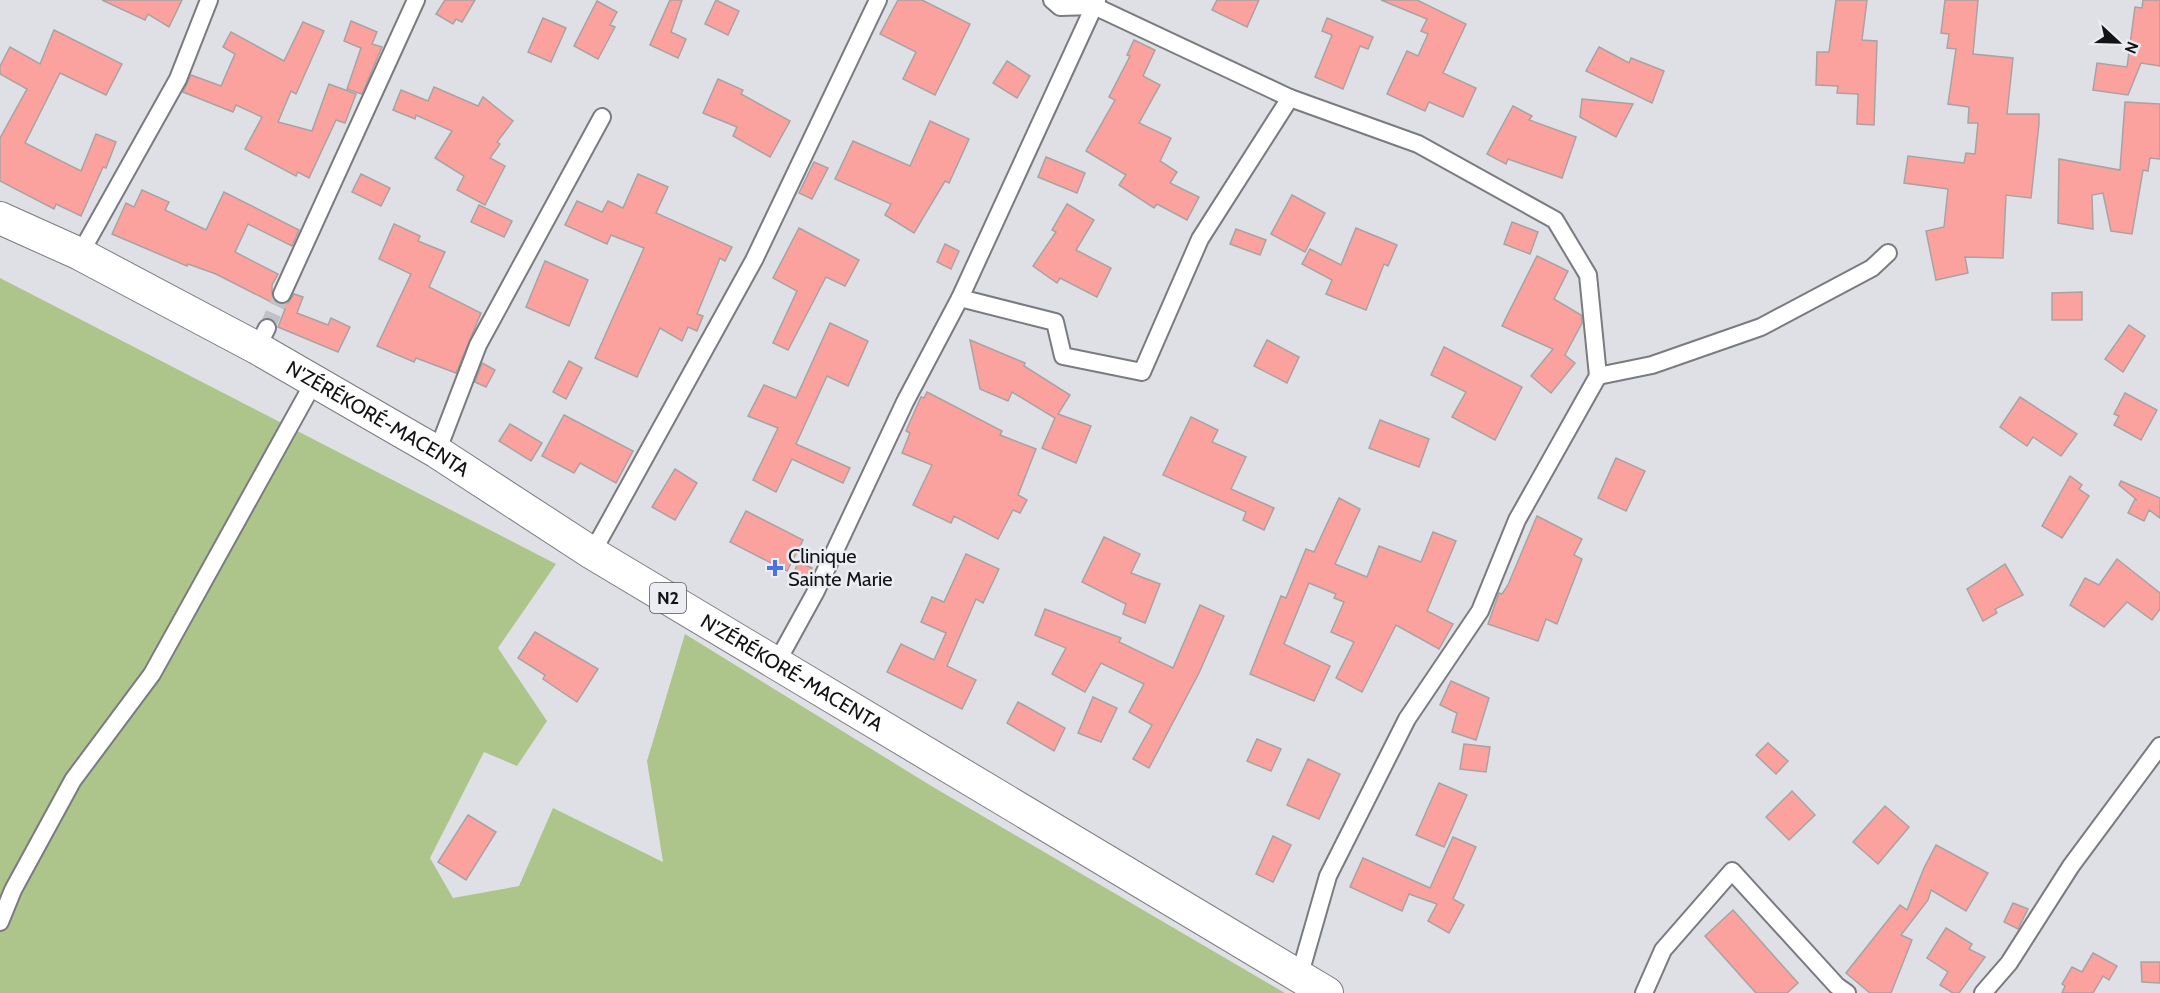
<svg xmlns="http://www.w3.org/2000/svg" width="2160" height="993" viewBox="0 0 2160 993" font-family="Cabin,sans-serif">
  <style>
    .green { fill: #adc58b }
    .building { fill: #fba29f; stroke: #aaa2a2; stroke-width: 1.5 }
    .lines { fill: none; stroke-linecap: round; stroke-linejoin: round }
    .street-tunnel { stroke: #bfc1c7; stroke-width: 16; stroke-dasharray: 16 8; stroke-linecap: butt }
    .street-casing { stroke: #7a7b81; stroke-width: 20 }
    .highway-casing { stroke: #7a7b81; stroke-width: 34 }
    .street { stroke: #fff; stroke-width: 16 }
    .highway { stroke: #fff; stroke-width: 32 }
    .poi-dot { fill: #4b72e5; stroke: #ecedf3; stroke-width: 2 }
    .labels { text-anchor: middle; stroke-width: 5; stroke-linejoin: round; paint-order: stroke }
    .shield { fill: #ecedf3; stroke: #535458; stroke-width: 1.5 }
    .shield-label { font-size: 18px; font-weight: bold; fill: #121315 }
    .street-label { font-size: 20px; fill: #121315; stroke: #ecedf3 }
    .poi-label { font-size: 20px; fill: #121315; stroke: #ecedf3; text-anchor: start }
  </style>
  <rect width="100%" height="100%" fill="#dee0e6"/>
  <!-- green -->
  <path class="green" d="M0,278L556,564L498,648L547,721L517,766L484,752L430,858L453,898L519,886L553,808L663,862L647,761L685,634L933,787L1285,993H0Z"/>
  <!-- building -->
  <g class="building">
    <path d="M102,0H182L169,27L148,14L145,20Z"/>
    <path d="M445,0H475L462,22L456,19L453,24L436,14Z"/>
    <path d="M670,0H682L671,32L686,39L678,58L650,45Z"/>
    <path d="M716,0L739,11L728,35L705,24Z"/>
    <path d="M898,0H922L970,24L935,95L903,79L916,52L880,34Z"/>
    <path d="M1217,0H1259L1247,27L1212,10Z"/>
    <path d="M1381,0H1417L1466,24L1443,73L1476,88L1463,117L1429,102L1425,111L1387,94L1407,51L1418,56L1428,34L1421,31L1427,19Z"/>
    <path d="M1836,0H1867L1862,40L1877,41L1874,125L1857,124L1858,94L1837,93L1838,86L1816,85L1817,52H1829Z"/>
    <path d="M1945,0H1978L1973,54L2013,58L2007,114H2039V124L2031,198L2006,195L2003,258L1965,257L1968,273L1936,280L1926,231L1944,227L1948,189L1904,183L1908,156L1964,163L1966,153L1975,154L1978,123H1968L1969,107L1948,104L1956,49L1947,48L1949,34L1941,33Z"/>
    <path d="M2143,0H2160V66L2141,63L2128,95L2093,90L2097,63L2127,67L2135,7L2142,8Z"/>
    <path d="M597,1L617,12L610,25L615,27L598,59L574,46Z"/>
    <path d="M543,18L566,28L551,62L528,52Z"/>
    <path d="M1327,18L1373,37L1368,49L1360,46L1343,89L1315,77L1332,35L1322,31Z"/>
    <path d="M351,21L377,32L372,44L382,47L362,94L347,89L361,48L344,41Z"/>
    <path d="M303,22L324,31L296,94L291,91L278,122L312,131L329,84L356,94L345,123L336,120L309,178L298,172L296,176L245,149L262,117L236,105L233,112L183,92L191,75L221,86L235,54L223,47L231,32L284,61Z"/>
    <path d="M54,30L122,64L106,95L60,73L25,143L81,171L96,134L116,142L106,168L103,167L81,216L56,204L54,209L0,181V138L27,89L0,74V66L10,47L40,64Z"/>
    <path d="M1134,40L1155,50L1143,76L1160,85L1139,123L1171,138L1160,161L1177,172L1170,183L1199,197L1187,220L1157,204L1154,208L1119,185L1126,175L1086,151L1115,100L1109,97L1130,56L1127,55Z"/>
    <path d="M1599,47L1629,63L1631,58L1664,71L1652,103L1586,71Z"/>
    <path d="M1007,61L1030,76L1017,98L993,83Z"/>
    <path d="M718,79L743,90L741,94L790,121L770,157L733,136L737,127L703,113Z"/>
    <path d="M434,87L478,106L483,97L513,121L497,142L500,144L490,158L505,166L485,205L457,190L464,176L435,158L452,131L416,115L415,119L393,110L401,90L428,101Z"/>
    <path d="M1582,99L1633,104L1616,137L1580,117Z"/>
    <path d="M2125,102L2160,104V159L2150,158L2148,171L2143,170L2132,234L2111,231L2103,193L2092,195L2093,229L2058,223L2059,159L2120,170Z"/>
    <path d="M1513,106L1532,116L1529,120L1576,137L1562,178L1508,159L1506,164L1487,154Z"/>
    <path d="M930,121L969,139L949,183L945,181L914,233L885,215L891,204L835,179L853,141L910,166Z"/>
    <path d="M1046,157L1085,173L1077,193L1038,177Z"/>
    <path d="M814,162L828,168L812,199L799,193Z"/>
    <path d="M361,174L390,188L381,206L352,192Z"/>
    <path d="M638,174L668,187L656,213L732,247L725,261L720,258L697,314L703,316L697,331L688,327L682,341L660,328L637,377L595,358L644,248L611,235L607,244L565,225L577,201L602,212L608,201L623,208Z"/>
    <path d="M142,190L169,202L165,210L206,230L224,192L299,230L292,246L248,224L235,252L278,274L272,285V294L277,303H288L294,294L303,297L297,313L328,325L331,318L350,327L338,352L278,327L285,309L216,274L188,264L187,266L112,234L126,203L134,207Z"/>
    <path d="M1292,195L1325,213L1305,252L1271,234Z"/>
    <path d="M1067,204L1094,220L1076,250L1111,268L1097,297L1060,278L1057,283L1033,266L1056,232L1052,230Z"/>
    <path d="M479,205L512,221L504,237L471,222Z"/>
    <path d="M1512,222L1538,232L1530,254L1504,244Z"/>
    <path d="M394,224L420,236L418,241L445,252L429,287L481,313L456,373L416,358L414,362L377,346L411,274L379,259Z"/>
    <path d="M799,228L859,260L845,286L826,277L788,350L773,343L797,291L773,278Z"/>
    <path d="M1356,228L1397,245L1388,266L1384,264L1366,310L1326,294L1332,280L1302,264L1310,249L1341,265Z"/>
    <path d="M1236,229L1266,240L1260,255L1230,244Z"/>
    <path d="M945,244L959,251L951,269L937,262Z"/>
    <path d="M1537,256L1568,271L1554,299L1581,315L1582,323L1565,355L1575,363L1551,393L1531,376L1553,349L1502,326Z"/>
    <path d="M545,261L588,280L569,326L526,307Z"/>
    <path d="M2082,292V320H2052V293Z"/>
    <path d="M830,323L868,341L848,386L827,376L796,444L850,468L843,483L792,459L776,492L753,480L778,428L748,416L764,385L796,398Z"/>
    <path d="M2129,325L2145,336L2123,372L2105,359Z"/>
    <path d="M970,340L1025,363L1024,366L1070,395L1058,414L1091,426L1076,463L1042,448L1055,418L1012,392L1008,401L980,389Z"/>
    <path d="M1267,340L1299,357L1287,383L1254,366Z"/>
    <path d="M1444,347L1522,387L1495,440L1452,417L1466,392L1431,375Z"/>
    <path d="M569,361L582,368L566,399L553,392Z"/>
    <path d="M482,363L495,370L486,387L475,382Z"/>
    <path d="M927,392L1002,431L1000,435L1036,449L1018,495L1027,500L1020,513L1013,510L998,539L954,516L951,523L913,505L932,465L902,453L910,433L906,431L921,397L924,398Z"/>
    <path d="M2125,393L2157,410L2141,440L2114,425L2119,416L2114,414Z"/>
    <path d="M2020,397L2077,434L2061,456L2033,437L2027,446L2000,427Z"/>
    <path d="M564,415L633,451L616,483L580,463L574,473L542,456Z"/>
    <path d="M1191,417L1218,430L1212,442L1246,457L1231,489L1274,508L1264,530L1243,520L1246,512L1163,475Z"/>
    <path d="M1380,420L1429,439L1419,467L1369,448Z"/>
    <path d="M510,424L542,443L531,461L499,441Z"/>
    <path d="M1616,458L1645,471L1626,511L1598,498Z"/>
    <path d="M675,469L697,483L675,520L652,507Z"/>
    <path d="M2070,476L2082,485L2079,489L2089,496L2062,538L2042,526Z"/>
    <path d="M2121,481L2160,498V518L2149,510L2144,521L2128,513L2135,499L2137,500L2119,485Z"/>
    <path d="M1339,498L1360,509L1335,564L1367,577L1379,546L1421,562L1433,532L1456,541L1427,611L1453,624L1439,649L1396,625L1362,692L1336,678L1354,642L1331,632L1344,602L1334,598L1336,594L1309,583L1284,644L1330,666L1314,701L1250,674L1281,596L1286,598L1306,549L1314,552Z"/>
    <path d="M746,511L803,540L787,571L730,542Z"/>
    <path d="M1537,516L1582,539L1574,555L1582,559L1557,624L1546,619L1538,641L1488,624L1499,593L1502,594L1508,585Z"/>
    <path d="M1104,537L1140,554L1131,573L1160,584L1145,623L1123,614L1126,604L1082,582Z"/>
    <path d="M966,554L999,569L983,603L976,599L947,666L976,680L962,709L887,672L901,644L934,660L946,633L921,622L932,597L944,602Z"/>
    <path d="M2117,559L2160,593V609L2152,620L2127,602L2104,627L2070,605L2085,578L2099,585Z"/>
    <path d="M798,562L812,568L807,584L792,578Z"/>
    <path d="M2005,564L2023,595L1995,609L1997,613L1983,621L1967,589Z"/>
    <path d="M1200,605L1224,616L1199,673L1149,768L1133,759L1152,725L1129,712L1144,684L1101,663L1085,692L1052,674L1066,648L1035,635L1045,609L1121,638L1119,642L1173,668Z"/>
    <path d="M535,632L598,669L577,702L543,679L545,675L518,658Z"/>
    <path d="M1451,681L1489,698L1476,740L1452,732L1457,713L1440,705Z"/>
    <path d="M1093,697L1117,708L1101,742L1078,733Z"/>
    <path d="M1018,702L1065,728L1054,751L1007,723Z"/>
    <path d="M1257,739L1281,749L1271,771L1247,761Z"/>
    <path d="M1768,743L1788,761L1776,774L1756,755Z"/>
    <path d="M1464,744L1490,747L1486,772L1460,769Z"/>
    <path d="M1308,759L1340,774L1319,819L1287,805Z"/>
    <path d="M1439,783L1467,795L1444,847L1416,835Z"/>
    <path d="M1792,791L1815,815L1789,840L1766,817Z"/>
    <path d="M1885,806L1909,827L1878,864L1853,842Z"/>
    <path d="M468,815L496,832L466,880L438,862Z"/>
    <path d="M1273,836L1291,845L1273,882L1256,874Z"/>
    <path d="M1453,837L1476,847L1453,899L1464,905L1449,933L1428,921L1437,904L1409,894L1402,911L1350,887L1363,858L1430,888Z"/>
    <path d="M1936,845L1988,873L1966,911L1931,890L1928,900L1901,935L1912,940L1891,993H1870L1846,973L1900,905L1907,910L1924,868Z"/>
    <path d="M2013,903L2028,909L2018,929L2004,922Z"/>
    <path d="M1733,910L1798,983L1787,993H1756L1705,936Z"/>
    <path d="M1946,928L1972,944L1969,949L1985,957L1959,993H1953L1940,985L1948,972L1927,958Z"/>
    <path d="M2093,953L2117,966L2109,980L2103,976L2093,993H2062L2065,986L2062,984L2072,967L2082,972Z"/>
    <path d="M2141,962H2160V983L2142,982Z"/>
  </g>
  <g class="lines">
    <!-- street-tunnel -->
    <path class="street-tunnel" d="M267,328L282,294"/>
    <defs>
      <g id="street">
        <path d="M1052,0L1060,7L1094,6L1290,98L1418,144L1555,220L1588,275L1598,376L1517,520L1480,611L1407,719L1328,876L1299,977"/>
        <path d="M80,254L178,79L209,0"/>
        <path d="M282,294L416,0"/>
        <path d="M960,298L1055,322L1063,356L1142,372L1200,239L1290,98"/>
        <path d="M257,348L267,328"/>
        <path d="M1598,376L1652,365L1761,327L1872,268L1888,253"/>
        <path d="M437,452L478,345L602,117"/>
        <path d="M592,553L754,260L878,0"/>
        <path d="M777,662L815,593L905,402L960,298L1097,0"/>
        <path d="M0,922L13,890L73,780L152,674L314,382"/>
        <path d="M1644,993L1663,950L1732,871L1837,986L1847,993"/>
        <path d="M1983,993L2009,963L2071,866L2160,746"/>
      </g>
      <g id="highway">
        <path id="s1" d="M0,218L80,254L257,348L437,452L592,553L1327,993"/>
      </g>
    </defs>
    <!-- street casing -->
    <use href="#street" class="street-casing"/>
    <!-- highway casing -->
    <use href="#highway" class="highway-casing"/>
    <!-- street -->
    <use href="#street" class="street"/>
    <!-- highway -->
    <use href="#highway" class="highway"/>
  </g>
  <!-- markers -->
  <path class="poi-dot" d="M772 559h6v6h6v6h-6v6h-6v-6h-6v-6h6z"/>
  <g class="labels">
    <!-- shield labels -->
    <rect class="shield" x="650" y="583" width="36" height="30" rx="4.5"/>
    <g class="shield-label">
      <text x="668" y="604">N2</text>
    </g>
    <!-- street labels -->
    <g class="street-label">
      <text dy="7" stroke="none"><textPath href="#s1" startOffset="428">N'ZÉRÉKORÉ-MACENTA</textPath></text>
      <text dy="7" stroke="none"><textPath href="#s1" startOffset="914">N'ZÉRÉKORÉ-MACENTA</textPath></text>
    </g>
    <!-- poi labels -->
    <g class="poi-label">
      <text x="788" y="563">Clinique<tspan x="788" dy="23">Sainte Marie</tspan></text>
    </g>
  </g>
  <!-- north arrow -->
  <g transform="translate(2118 42) rotate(112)" stroke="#ecedf3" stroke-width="4.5" paint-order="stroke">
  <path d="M0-4.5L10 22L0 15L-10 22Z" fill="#121315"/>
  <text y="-9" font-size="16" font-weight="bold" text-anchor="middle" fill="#121315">N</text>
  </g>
</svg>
